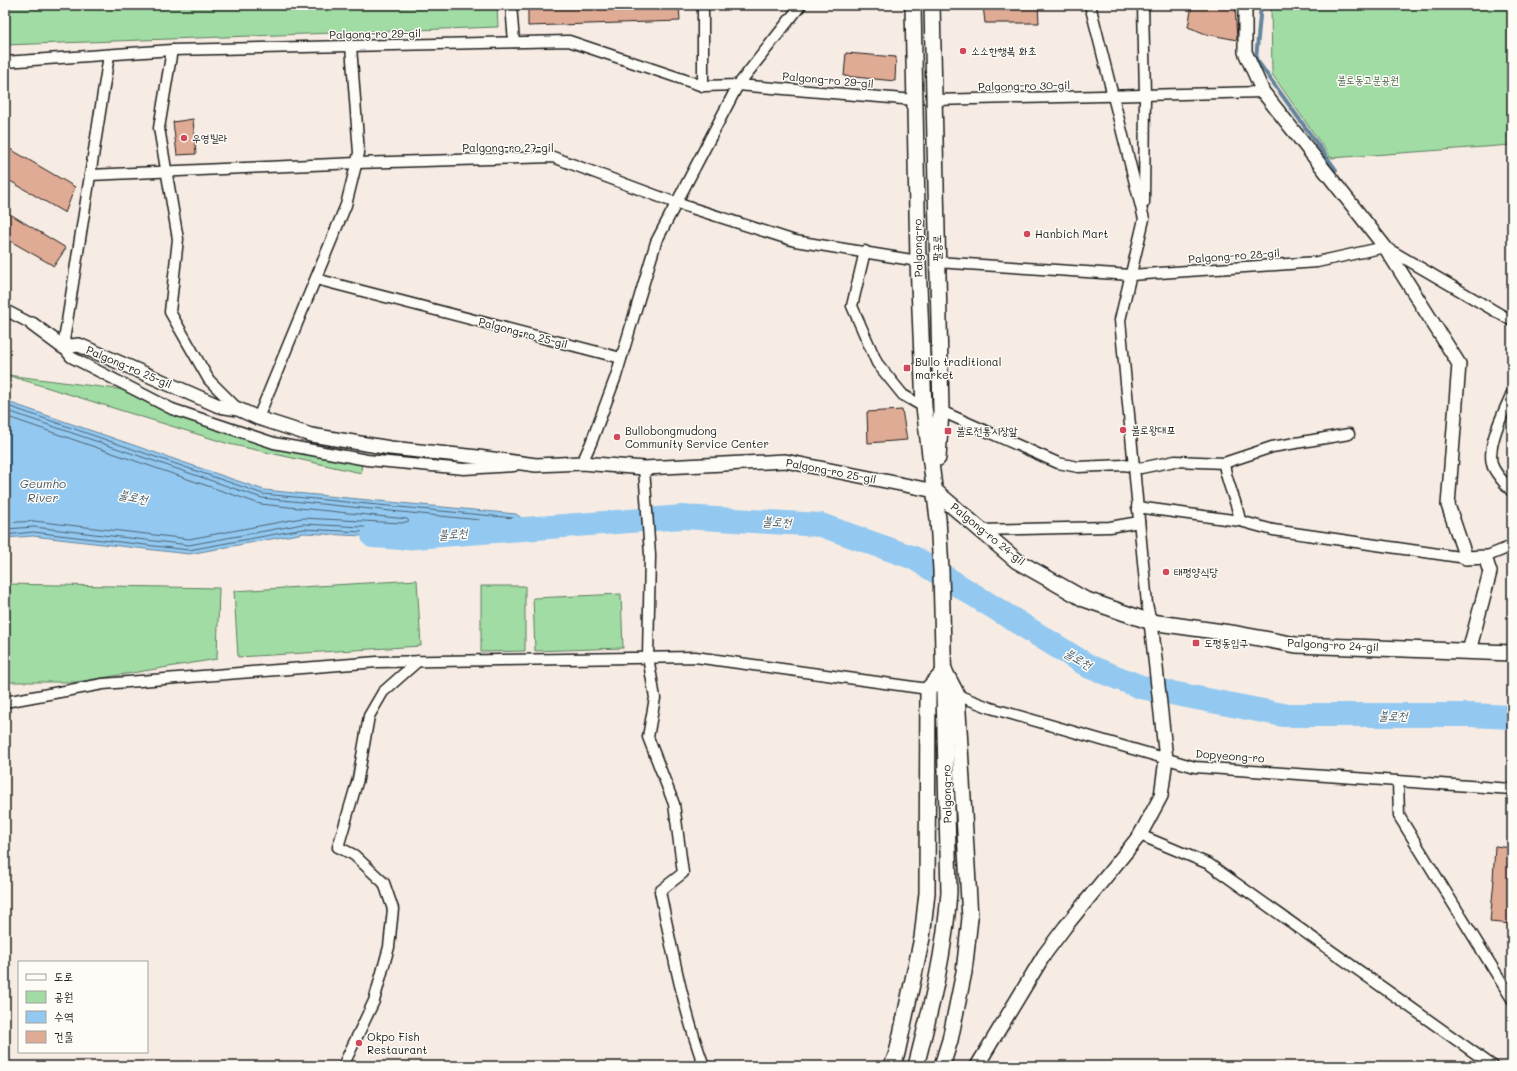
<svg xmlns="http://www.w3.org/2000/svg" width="1517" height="1071" viewBox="0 0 1517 1071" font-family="Mali,'Poor Story',sans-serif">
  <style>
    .green { fill: #a0dca3; stroke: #5e7c60 }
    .water { fill: #93c9f1; stroke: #63849c }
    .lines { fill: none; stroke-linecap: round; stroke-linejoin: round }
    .shore { stroke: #4c6171; stroke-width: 1 }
    .stream { stroke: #63849c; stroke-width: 4 }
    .river { stroke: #93c9f1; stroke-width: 24 }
    .building { fill: #e0ab94; stroke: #1c1c1c }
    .minor-casing { stroke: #1c1c1c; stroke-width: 13 }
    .tertiary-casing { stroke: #1c1c1c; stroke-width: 16 }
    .secondary-casing { stroke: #1c1c1c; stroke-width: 18 }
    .minor { stroke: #fdfcf7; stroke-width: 10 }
    .tertiary { stroke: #fdfcf7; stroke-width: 13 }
    .secondary { stroke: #fdfcf7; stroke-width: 15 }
    .poi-dot { fill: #d1495b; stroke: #fdfcf7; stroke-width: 1.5 }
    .labels { text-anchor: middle; stroke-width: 3; stroke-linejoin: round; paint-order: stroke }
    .street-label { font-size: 11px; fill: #1c1c1c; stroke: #fdfcf7 }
    .poi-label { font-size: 11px; fill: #1c1c1c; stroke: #fdfcf7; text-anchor: start }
    .park-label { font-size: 11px; fill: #4a5f4b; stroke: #fdfcf7 }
    .water-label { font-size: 12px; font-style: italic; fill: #465967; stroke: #fdfcf7 }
  </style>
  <rect width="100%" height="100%" fill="#f7ece3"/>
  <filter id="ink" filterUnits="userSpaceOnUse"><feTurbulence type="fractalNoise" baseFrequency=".025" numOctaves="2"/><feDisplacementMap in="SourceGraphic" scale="8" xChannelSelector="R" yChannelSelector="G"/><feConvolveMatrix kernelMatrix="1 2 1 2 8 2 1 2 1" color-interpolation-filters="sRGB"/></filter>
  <g filter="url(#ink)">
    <!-- green -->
    <g class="green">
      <path d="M5,5H497L498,27L5,45Z"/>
      <path d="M1271,5H1512V145L1331,158L1272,74Z"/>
      <path d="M7,375L141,392L174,414L362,461L361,473L229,444Z"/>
      <path d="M417,580L421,646L238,657L234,591Z"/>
      <path d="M5,584L219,588L217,659L77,682H5Z"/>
      <path d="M481,586H525V651L481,652Z"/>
      <path d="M621,594L623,648L535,651L533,598Z"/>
    </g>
    <!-- water -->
    <path class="water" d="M5,401L264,490L516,514L537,529L402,538L304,533L189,554L33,536L5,538Z"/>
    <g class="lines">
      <!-- shore -->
      <g class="shore">
        <path d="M5,405L263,494L514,518L522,524L520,526L402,534L303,529L189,550L33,532L5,535"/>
        <path d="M5,410L262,498L480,520L482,522L480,524L402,529L303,524L189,545L34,527L5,529"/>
        <path d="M5,416L260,504L407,519L409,521L402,523L302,518L189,539L34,521L5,523"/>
      </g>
      <!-- stream -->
      <path class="stream" d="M1261,5L1256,59L1336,170"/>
      <!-- river -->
      <path class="river" d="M373,536L402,538L683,517L821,525L914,558L1090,667L1141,687L1283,715H1470L1512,717"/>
    </g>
    <!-- building -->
    <g class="building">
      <path d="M528,5H679L680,21L528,26Z"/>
      <path d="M983,5H1038L1039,23H985Z"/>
      <path d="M1192,5H1235L1237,40L1206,34L1188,27Z"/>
      <path d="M846,53L896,57L895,81L844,76Z"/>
      <path d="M193,119L196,154L177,155L173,122Z"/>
      <path d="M5,146L75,187L65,213L5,178Z"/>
      <path d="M5,211L66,248L54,266L5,238Z"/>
      <path d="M902,410L907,440L868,443L867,412Z"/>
      <path d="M1495,846L1512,848V924L1490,922L1494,880H1493Z"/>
    </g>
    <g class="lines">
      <defs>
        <g id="minor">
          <path d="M511,5L514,42"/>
          <path d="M703,5V86"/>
          <path d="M1090,5L1144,219L1120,320L1147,604L1151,622"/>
          <path d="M1143,5L1145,95L1144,203"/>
          <path d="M172,50L159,128L178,239L170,312L209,380L238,409"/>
          <path d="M109,55L63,347L71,357L172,409L274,443L367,460L464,469L514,466"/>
          <path d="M5,62L172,50L569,41L703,86L738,85L915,100"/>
          <path d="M934,100L1263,92"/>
          <path d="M90,175L357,163L553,157L676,203L795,241L918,261"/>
          <path d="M865,251L852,306L877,363L903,395L924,407"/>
          <path d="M937,262L1131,275L1317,262L1385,247L1512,321"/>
          <path d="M316,279L621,358"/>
          <path d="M5,310L32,324"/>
          <path d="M1512,393C1504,412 1485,447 1493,467C1497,476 1506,484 1512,492"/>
          <path d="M941,411L1058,463L1078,467L1124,465L1141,468L1175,461L1224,463L1272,447L1349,434"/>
          <path d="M258,418L346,205L359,153L351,46"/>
          <path d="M582,463L591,443L616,376L656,242L738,85L801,5"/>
          <path d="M1224,463C1226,483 1237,501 1240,521"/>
          <path d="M644,468L650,555L648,657L655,698L648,737L674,804L683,873L660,891C672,950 683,1009 704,1066"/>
          <path d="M1137,507L1240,521L1273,530L1466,558"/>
          <path d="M981,530L1110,527L1139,522"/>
          <path d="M1485,557L1512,546"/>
          <path d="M957,695L991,708L1195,767L1512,789"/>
          <path d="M5,702L103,684L377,662L695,657L928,689"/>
          <path d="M1398,781L1399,816L1512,999"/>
          <path d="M1140,835L1209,864L1493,1066"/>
          <path d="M343,1066L374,1001L389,947L393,909L384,883L354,855L338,847L358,779L369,716L383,692L418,661"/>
        </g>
        <g id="tertiary">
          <path d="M1245,5V52L1263,92L1385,247L1459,364L1448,505L1466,558L1485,557L1490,572L1469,651"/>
          <path d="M32,324L63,347L79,345L219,406L238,409L258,418L311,435L390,448L478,457L536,465L582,463L644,468L785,461L935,491"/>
          <path d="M977,1066L1044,955L1065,927L1140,835L1161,796L1166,759L1151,622"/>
        </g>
        <g id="secondary">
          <path d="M913,5L918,261L924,407L938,519L941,570L949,892C945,952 931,1008 916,1066"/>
          <path d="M932,5L941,411L938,458"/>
          <path d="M935,491L1017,561L1084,599L1151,622L1237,634L1296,645L1512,653"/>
          <path d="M892,1066L897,1053L922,938L927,893L928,689L945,671"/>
          <path d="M942,1066L950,1040L964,972L970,918L957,695L946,674"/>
        </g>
      </defs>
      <!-- minor casing -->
      <use href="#minor" class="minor-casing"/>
      <!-- tertiary casing -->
      <use href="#tertiary" class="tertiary-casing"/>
      <!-- secondary casing -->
      <use href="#secondary" class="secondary-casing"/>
      <!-- minor -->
      <use href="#minor" class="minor"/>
      <!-- tertiary -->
      <use href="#tertiary" class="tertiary"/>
      <!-- secondary -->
      <use href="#secondary" class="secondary"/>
    </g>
  </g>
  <!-- markers -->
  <g class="poi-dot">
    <circle cx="963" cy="51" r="4"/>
    <circle cx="184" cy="138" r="4"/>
    <circle cx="1027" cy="234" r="4"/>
    <rect x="903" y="364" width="8" height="8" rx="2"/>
    <circle cx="1123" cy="430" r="4"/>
    <rect x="944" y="427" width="8" height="8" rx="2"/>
    <circle cx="617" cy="437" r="4"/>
    <circle cx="1166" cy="572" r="4"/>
    <rect x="1192" y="639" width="8" height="8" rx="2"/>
    <circle cx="359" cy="1043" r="4"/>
  </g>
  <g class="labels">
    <!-- street labels -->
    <g class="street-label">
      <text transform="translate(375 34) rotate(-1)" y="4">Palgong-ro 29-gil</text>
      <text transform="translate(828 80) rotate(5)" y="4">Palgong-ro 29-gil</text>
      <text transform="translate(1024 86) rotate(-1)" y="4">Palgong-ro 30-gil</text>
      <text x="508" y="152">Palgong-ro 27-gil</text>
      <text transform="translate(918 248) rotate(-91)" y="4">Palgong-ro</text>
      <text transform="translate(937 248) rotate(-91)" y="4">팔공로</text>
      <text transform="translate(1234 256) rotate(-4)" y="4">Palgong-ro 28-gil</text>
      <text transform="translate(523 333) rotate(15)" y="4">Palgong-ro 25-gil</text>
      <text transform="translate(129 367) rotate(23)" y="4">Palgong-ro 25-gil</text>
      <text transform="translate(831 471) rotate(11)" y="4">Palgong-ro 25-gil</text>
      <text transform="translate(988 534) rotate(39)" y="4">Palgong-ro 24-gil</text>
      <text transform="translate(1333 645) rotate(3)" y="4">Palgong-ro 24-gil</text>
      <text transform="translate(1230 756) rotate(4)" y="4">Dopyeong-ro</text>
      <text transform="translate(947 794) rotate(-91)" y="4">Palgong-ro</text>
    </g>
    <!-- poi labels -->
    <g class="poi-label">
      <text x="971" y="55">소소한행복 화초</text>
      <text x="192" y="142">우영빌라</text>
      <text x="1035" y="238">Hanbich Mart</text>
      <text x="915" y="366">Bullo traditional<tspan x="915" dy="13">market</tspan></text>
      <text x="1131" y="434">불로왕대포</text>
      <text x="625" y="435">Bullobongmudong<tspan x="625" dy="13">Community Service Center</tspan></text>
      <text x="956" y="435">불로전통시장앞</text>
      <text x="1174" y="576">태평양식당</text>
      <text x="1204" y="647">도평동입구</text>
      <text x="367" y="1041">Okpo Fish<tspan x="367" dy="13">Restaurant</tspan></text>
    </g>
    <!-- park labels -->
    <g class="park-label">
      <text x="1368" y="84">불로동고분공원</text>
    </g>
    <!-- water labels -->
    <g class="water-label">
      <text x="43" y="488">Geumho<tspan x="43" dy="14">River</tspan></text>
      <text transform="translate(133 497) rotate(12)" y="4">불로천</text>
      <text transform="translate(777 522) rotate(3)" y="4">불로천</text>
      <text transform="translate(453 534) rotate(-4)" y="4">불로천</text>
      <text transform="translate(1078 659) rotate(30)" y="4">불로천</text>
      <text transform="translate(1393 716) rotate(1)" y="4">불로천</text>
    </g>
  </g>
  <!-- margin -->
  <rect width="1517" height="1071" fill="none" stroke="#fdfcf7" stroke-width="20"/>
  <rect x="10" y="10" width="1497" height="1051" fill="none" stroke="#1c1c1c" stroke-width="1.5" filter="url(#ink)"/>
  <!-- legend -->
  <rect x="18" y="961" width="130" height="92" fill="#fdfcf7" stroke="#a3a29f"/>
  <rect x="26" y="974" width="20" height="6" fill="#fdfcf7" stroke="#a3a29f"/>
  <text x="54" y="981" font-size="12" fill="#1c1c1c">도로</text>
  <rect x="26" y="991" width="20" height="12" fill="#a0dca3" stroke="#a3a29f"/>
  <text x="54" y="1001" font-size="12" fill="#1c1c1c">공원</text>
  <rect x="26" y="1011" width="20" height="12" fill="#93c9f1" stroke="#a3a29f"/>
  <text x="54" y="1021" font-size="12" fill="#1c1c1c">수역</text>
  <rect x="26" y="1031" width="20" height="12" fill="#e0ab94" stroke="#a3a29f"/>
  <text x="54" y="1041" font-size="12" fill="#1c1c1c">건물</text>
</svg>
